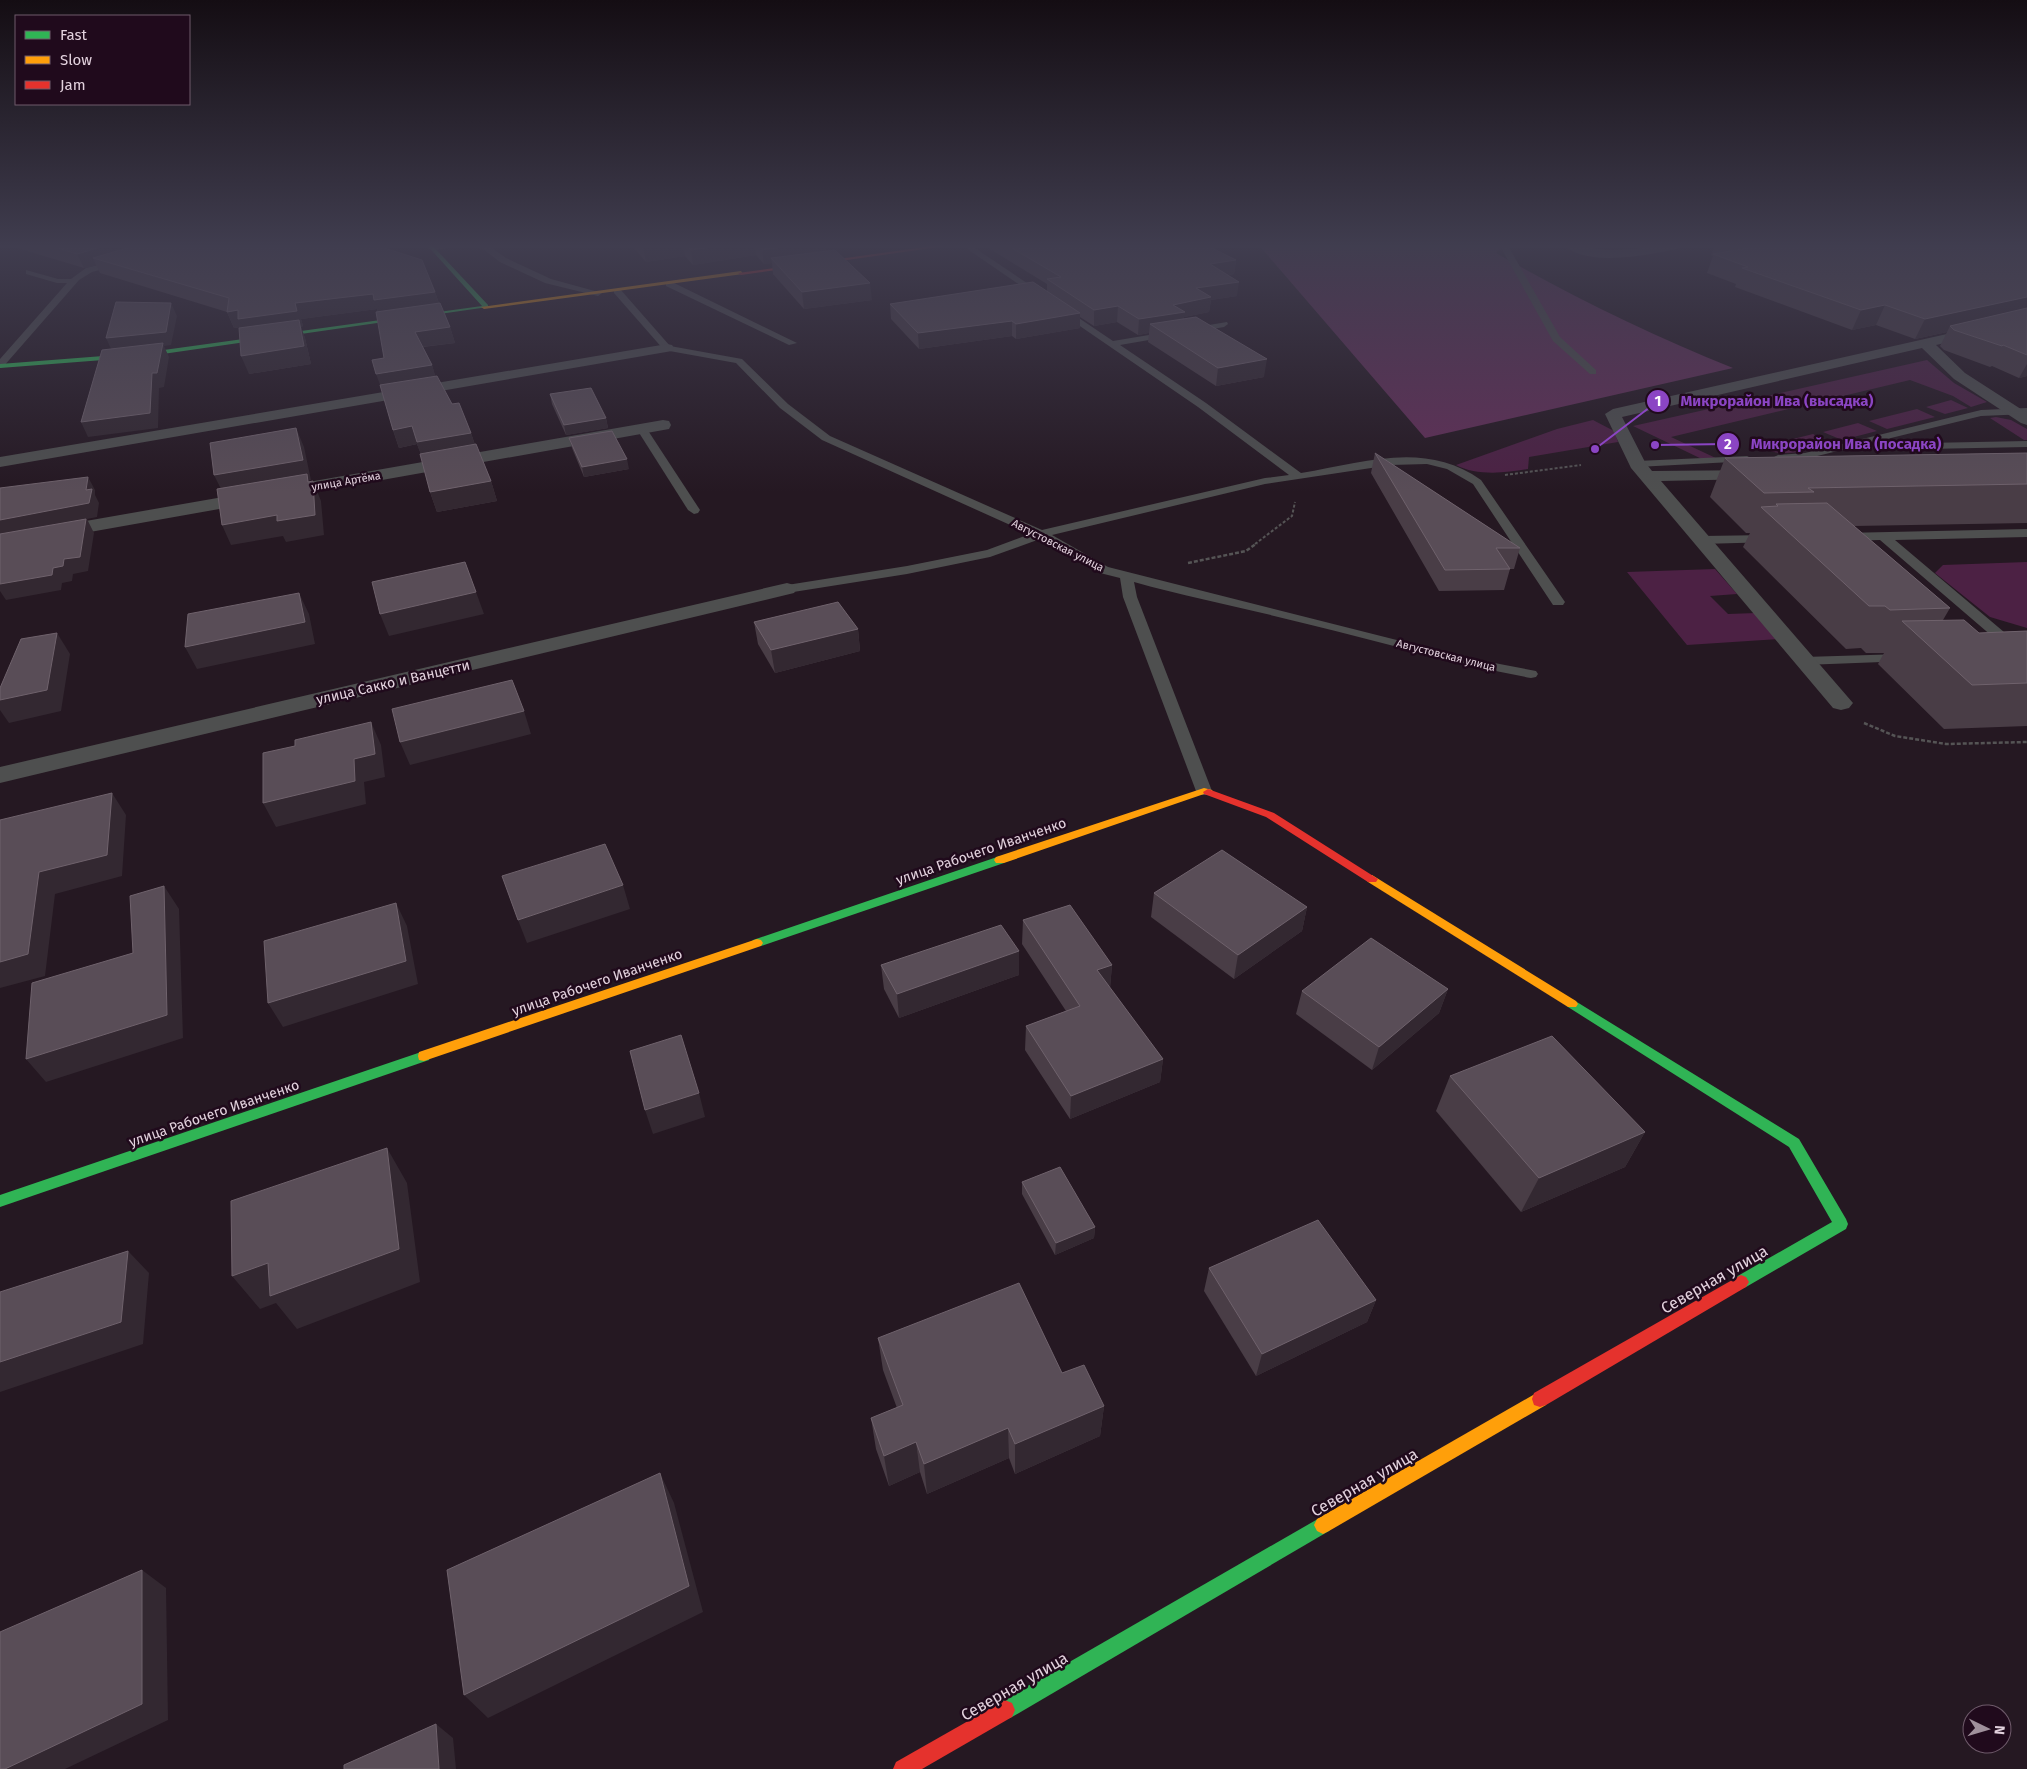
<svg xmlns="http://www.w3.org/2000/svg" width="2027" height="1769" viewBox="0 0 2027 1769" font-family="'Fira Sans',sans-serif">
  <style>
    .green { fill: #4c2144 }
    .forest { fill: #622f58 }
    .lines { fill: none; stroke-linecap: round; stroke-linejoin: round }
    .path-far1 { stroke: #555455; stroke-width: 2; stroke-dasharray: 3 2; stroke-linecap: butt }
    .path { stroke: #555455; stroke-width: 2.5; stroke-dasharray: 4 2; stroke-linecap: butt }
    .lane { fill: #4e4f4f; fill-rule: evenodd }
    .street { fill: #4e4f4f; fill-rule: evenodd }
    .fast { fill: #30b455; fill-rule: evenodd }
    .slow { fill: #ff9f0a; fill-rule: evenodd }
    .jam { fill: #e5322d; fill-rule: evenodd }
    .wall { fill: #493d46 }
    .shaded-wall { fill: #332831 }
    .building { fill: #594d57; stroke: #6f626c }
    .labels { text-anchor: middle; stroke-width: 5; stroke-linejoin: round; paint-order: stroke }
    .far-street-label { font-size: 11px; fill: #e3d2de; stroke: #200a1c }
    .street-label { font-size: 14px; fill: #e3d2de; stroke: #200a1c }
    .near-street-label { font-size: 16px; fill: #e3d2de; stroke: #200a1c }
    .leader { fill: none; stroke: #8b45c4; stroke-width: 2 }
    .callout-dot { fill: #8b45c4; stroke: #200a1c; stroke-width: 2 }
    .mark-label { font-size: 15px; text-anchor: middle; font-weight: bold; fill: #fff }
    .callout-label { font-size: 15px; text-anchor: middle; font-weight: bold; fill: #8b45c4; stroke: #200a1c; stroke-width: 5; stroke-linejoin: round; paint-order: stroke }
  </style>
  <rect width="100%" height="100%" fill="#251822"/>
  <!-- green -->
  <g class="green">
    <path d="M1927,360L1954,383L1987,402L1971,407L1953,396L1910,380L1671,437L1720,460L1706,461L1633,426Z"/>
    <path d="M1951,400L1968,408L1945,414L1926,407Z"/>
    <path d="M1917,409L1935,417L1887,429L1869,421Z"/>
    <path d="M1996,417L2011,420L2027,429V440H2024L1990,418Z"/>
    <path d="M1593,420L1614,431L1618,442L1529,457L1528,469C1506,473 1476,476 1456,465L1557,429Z"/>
    <path d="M1858,423L1877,431L1842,440L1823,432Z"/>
    <path d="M1813,434L1832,444C1809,449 1783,460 1761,447Z"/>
    <path d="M2027,562V628L1990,617L1935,573L1943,565Z"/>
    <path d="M1715,569L1737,594L1710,596L1728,614L1756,613L1779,639L1687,645L1627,572Z"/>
  </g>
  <!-- forest -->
  <path class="forest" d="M1258,244H1505L1496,253C1573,297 1651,335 1733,368L1425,438Z"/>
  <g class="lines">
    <!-- path-far1 -->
    <g class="path-far1">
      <path d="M1505,475L1581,465"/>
      <path d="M1255,544L1292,516L1295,502"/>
    </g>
    <!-- path -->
    <g class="path">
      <path d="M1188,563L1246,551L1257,543"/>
      <path d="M1864,723L1895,736L1946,744L2027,742"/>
    </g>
    <!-- lane -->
    <g class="lane">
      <path d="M446,244L488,245L506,258L551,279L602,293L598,296L545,283L500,262L483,249L468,246L432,250L428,248Z"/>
      <path d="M960,244H969L1113,341L1227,322L1228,324L1224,327L1120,345L1206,403L1301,473C1363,463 1425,440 1481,480L1565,602L1563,605H1553L1473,484L1447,469L1427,464L1391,465L1265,484L1052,535L1108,567L1468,658L1536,671L1538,674L1536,677L1531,678C1455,664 1382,642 1307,624C1249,609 1191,598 1134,582L1137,597L1212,791L1210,795H1198L1196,791L1123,597L1120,578L1100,573L1040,539L990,557L907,574L787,593L782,592L780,589L782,586L787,585L907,566L987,550L1030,534L822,440L780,408L736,363L664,350L614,293V289H620L670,346L742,359L788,404L830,436L1042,530L1265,478L1289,475L1198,407Z"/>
      <path d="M1499,244H1507L1560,337L1596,370V374H1590L1553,341Z"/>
      <path d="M119,260L123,262L122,264L92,272L79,280L3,367L0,368V359L67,283H57L26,274V270L58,279H71L86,268Z"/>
      <path d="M666,282H672L797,343L789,345L666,286Z"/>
      <path d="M2027,408V414L1981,416L1805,459L1778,461L1772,458L1778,455L1805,453L1981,410Z"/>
      <path d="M641,425L645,426L700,510L698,513L694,514L688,510L636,428Z"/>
      <path d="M2027,441V447L1875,450L1870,447L1875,444Z"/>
      <path d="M1747,456L1753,459L1751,461L1637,467L1631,464L1637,461Z"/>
      <path d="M2027,529V537L1895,540L2017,643L2019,646L2017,649H2007L1880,540L1843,541L1837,537L1843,533Z"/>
      <path d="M1769,535L1775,539L1773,542L1702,544L1696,540L1702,536Z"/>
      <path d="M1903,654L1908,655L1910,658L1908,661L1804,665L1797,661L1804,657Z"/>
    </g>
    <!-- street -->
    <g class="street">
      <path d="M1563,244C1579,244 1593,250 1609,250C1635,251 1660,244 1686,244L1684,247C1656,254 1585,269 1563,244Z"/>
      <path d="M2027,316V324L1936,345L1965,373L2027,413V425L2021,423L1954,379L1922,348L1622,417L1645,462L1652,471L1762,470L1765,474L1762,478L1756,479L1661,481L1853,703L1849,708L1841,710L1833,708L1631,468L1605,414L1613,409Z"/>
      <path d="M667,344L672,345L674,348L672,351L0,467V457Z"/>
      <path d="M663,420L669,421L671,425L669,429L0,548V536Z"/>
      <path d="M787,583L794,585L797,589L794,593L0,783V767Z"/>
    </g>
    <!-- fast -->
    <g class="fast">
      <path d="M426,244H431L488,305V307L142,357L0,368V364L142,353L482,306Z"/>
      <path d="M1000,856L1006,860L1004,863L761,946H753L751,943L753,940Z"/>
      <path d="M1572,999L1799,1139L1846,1219L1848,1224L1846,1229L1746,1287L1741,1289L1736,1287L1733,1282L1736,1277L1832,1222L1789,1147L1568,1007L1566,1004L1568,1001Z"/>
      <path d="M424,1051L429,1052L430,1056L429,1060L0,1207V1195Z"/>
      <path d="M1323,1516L1329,1519L1332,1525L1329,1531L1012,1717L1005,1720L998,1717L995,1710L998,1703Z"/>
    </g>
    <!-- slow -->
    <g class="slow">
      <path d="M741,271L743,274L484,309L481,307Z"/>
      <path d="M1204,788L1212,790L1213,792L1212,794H1204L1004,863H996L994,860L996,857Z"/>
      <path d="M1372,875L1576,1001L1578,1004L1576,1007H1568L1368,882L1366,879Z"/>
      <path d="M757,939L761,940L763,943L761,946L424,1061L419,1060L418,1056L419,1052Z"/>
      <path d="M1540,1391L1546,1393L1548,1399L1546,1405L1329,1531L1323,1534L1317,1531L1314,1525L1317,1519Z"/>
    </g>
    <!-- jam -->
    <g class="jam">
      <path d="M946,244H960L741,275L738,273Z"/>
      <path d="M1208,789L1274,813L1378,879L1376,882H1368L1266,817L1204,794L1203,792Z"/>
      <path d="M1741,1275L1746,1277L1749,1282L1746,1287L1546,1405L1540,1407L1534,1405L1532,1399L1534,1393Z"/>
      <path d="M1005,1700L1012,1703L1015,1710L1012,1717L922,1769H893L896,1762Z"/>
    </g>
  </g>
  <!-- wall -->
  <g class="wall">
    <path d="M4,244H372L435,292L439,303L450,327L455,343L423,347L432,365L435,376L452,404L471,433L475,445L491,481L497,501L437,512L430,492L421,454L417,444L399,448L393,430L380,385L384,358L377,309L301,319L303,326L301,327L305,338L311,364L249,374L242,328V327L234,328L227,312L100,273L96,265L84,268Z"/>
    <path d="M631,244H825L826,251L872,300L804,309L773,274L772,263L764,264L756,255L693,265L685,256L646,262Z"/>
    <path d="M982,244H1213V249L1236,260L1234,274L1229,275L1237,296L1211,300L1209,312L1184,317V319L1264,377L1216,386L1148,342L1149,333L1138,335L1117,322L1094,326L1080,317V328L1016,339L1012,336L919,349L891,319L890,304L1047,291V284Z"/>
    <path d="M1701,244H2027V376L2019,378L1992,366L1990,367L1944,350L1940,346L1947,332L1915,339L1876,325L1852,330L1735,287L1736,284L1707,273L1713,256L1711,255L1714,248Z"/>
    <path d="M550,394L606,418L608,428L566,435L552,404Z"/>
    <path d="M569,438L629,469L584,477L572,448Z"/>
    <path d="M1375,453L1520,548L1514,569H1510L1504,590L1439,591L1371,473Z"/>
    <path d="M2027,453V523L1854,526L1950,608L1943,620L1979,633L2027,631V726L1944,729L1878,664L1884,653H1866L1861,648L1846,649L1743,547L1750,533H1746L1710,497L1725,458Z"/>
    <path d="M754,622L858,629L860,651L775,673L758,644Z"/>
    <path d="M1154,893L1307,907L1302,931L1234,979L1151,917Z"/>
    <path d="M1023,920L1112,965L1110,988L1163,1059L1160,1082L1070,1119L1025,1050L1026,1026L1066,1011L1022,944Z"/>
    <path d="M1019,951V975L899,1018L884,989L881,965Z"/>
    <path d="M1448,989L1439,1013L1372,1070L1296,1014L1302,991Z"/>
    <path d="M1450,1076L1645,1132L1625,1167L1521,1212L1436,1111Z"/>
    <path d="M1022,1182L1095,1227L1094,1238L1055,1255L1022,1194Z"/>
    <path d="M1209,1268L1376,1300L1367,1322L1256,1376L1204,1291Z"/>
    <path d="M878,1338L1062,1373L1104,1406L1100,1436L1015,1474L1009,1458L927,1494L920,1472L889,1486L876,1449L871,1418L897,1408L883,1370Z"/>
  </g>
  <!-- shaded-wall -->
  <g class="shaded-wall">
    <path d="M112,244H167L93,258L96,265L84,268L77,254Z"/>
    <path d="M667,244H683L685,256L646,262L643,247Z"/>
    <path d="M733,244H754L756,255L693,265L691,250Z"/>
    <path d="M805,244H825L826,256L771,258L772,263L764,264L762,250Z"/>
    <path d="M1201,244H1213L1212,255Z"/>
    <path d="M1236,260L1234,274L1208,279L1210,264Z"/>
    <path d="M1239,282L1237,296L1211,300L1209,312L1184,317L1183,327L1150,324L1149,333L1138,335L1139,319L1173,305L1196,288Z"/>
    <path d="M870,283L872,300L804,309L802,292Z"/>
    <path d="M435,292L440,307L379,316L377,309L301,319L303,326L301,327L305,338L311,364L249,374L241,356L245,335L242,327L234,328L227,312L373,294Z"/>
    <path d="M2027,297V315L1950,326L1947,332L1915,339L1925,319Z"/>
    <path d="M171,303L177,316L171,345L164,346L169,357L164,387L159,388L158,428L88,437L81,422L112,351L106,338Z"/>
    <path d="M1885,305L1876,325L1852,330L1861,310Z"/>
    <path d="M1118,306L1117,322L1094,326V310Z"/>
    <path d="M1080,313V328L1016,339V324Z"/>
    <path d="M1012,321V336L919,349L918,333Z"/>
    <path d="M450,327L455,343L420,347L415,332Z"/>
    <path d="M1267,359L1264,377L1216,386L1218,368Z"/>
    <path d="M2027,364V376L2019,378Z"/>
    <path d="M432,365L437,381L382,390L376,374Z"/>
    <path d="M606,418L608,428L566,435L564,425Z"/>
    <path d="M412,426L471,433L477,451L423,460L417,444L399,448L393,430Z"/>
    <path d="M296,428L304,447L311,480H309L314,491L313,481L321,501L324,535L286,542L283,536L231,545L222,525L224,495L214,475Z"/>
    <path d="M627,459L629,469L584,477L582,467Z"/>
    <path d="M88,477L95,490V495L99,503L97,517L87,519L94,533L88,571L73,574L72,581L62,583L61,590L6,600L0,591V520L86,490Z"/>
    <path d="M491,481L497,501L437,512L430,492Z"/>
    <path d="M476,592L484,614L389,636L380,614Z"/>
    <path d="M299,593L309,614L315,644L197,669L185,647Z"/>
    <path d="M858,629L860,651L775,673L771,650Z"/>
    <path d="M57,633L70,654L61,711L9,723L0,710V700Z"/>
    <path d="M524,711L531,734L410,765L400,742Z"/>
    <path d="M371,722L381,745L385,777L364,782L366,804L276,827L263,803L354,759Z"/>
    <path d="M112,793L126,815L122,876L55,894L45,976L0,988V962L39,872Z"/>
    <path d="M623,885L630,909L527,943L518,920Z"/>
    <path d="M164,886L179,909L183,1038L46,1082L26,1059L167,1015Z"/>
    <path d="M396,903L407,926L418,984L283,1027L268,1003Z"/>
    <path d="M1307,907L1302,931L1234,979L1238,955Z"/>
    <path d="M1019,951V975L899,1018L897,994Z"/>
    <path d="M1112,965L1110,988L1097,970Z"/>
    <path d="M1448,989L1439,1013L1372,1070L1379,1047Z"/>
    <path d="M1163,1059L1160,1082L1070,1119L1071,1096Z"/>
    <path d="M699,1093L705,1117L653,1134L645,1110Z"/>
    <path d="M1645,1132L1625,1167L1521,1212L1539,1178Z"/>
    <path d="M387,1148L407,1183L420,1282L297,1329L276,1303L260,1309L232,1276Z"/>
    <path d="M1095,1227L1094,1238L1055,1255L1056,1243Z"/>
    <path d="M128,1251L149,1273L143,1344L0,1392V1362Z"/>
    <path d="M1376,1300L1367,1322L1256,1376L1262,1354Z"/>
    <path d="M1104,1406L1100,1436L1015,1474V1444Z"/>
    <path d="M1008,1428L1009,1458L927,1494L924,1464Z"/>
    <path d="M916,1442L920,1472L889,1486L884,1456Z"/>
    <path d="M660,1473L674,1503L703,1612L488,1718L464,1695Z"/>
    <path d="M142,1570L166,1588L168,1720L65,1769H5Z"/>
    <path d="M436,1724L453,1738L456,1769H439Z"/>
  </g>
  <!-- building -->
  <g class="building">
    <path d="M44,244H112L77,254Z"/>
    <path d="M141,244H372L422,260L435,292L374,300L373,294L295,303L297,311L238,319V310L227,312L229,298L93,258Z"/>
    <path d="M640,244H667L643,247Z"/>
    <path d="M685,244H733L691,250Z"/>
    <path d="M757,244H805L762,250Z"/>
    <path d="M1005,244H1204L1236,260L1210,264L1239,282L1196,288L1211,297L1173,305L1185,312L1139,319L1118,306L1094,310L1047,279L1061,277Z"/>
    <path d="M1738,244H2027V297L1925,319L1885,305L1861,310L1742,268L1748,267L1713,254L1749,248Z"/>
    <path d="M835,250L870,283L802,292L771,258Z"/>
    <path d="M1033,282L1080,313L1016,324L1012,321L918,333L890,304Z"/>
    <path d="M116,302L171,303L166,332L106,338Z"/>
    <path d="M440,303L450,327L415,332L432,365L376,374L372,360L384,358L376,312Z"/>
    <path d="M2027,308V355L2003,345L2002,346L1954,330L1950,326Z"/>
    <path d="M1196,317L1267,359L1218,368L1150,324Z"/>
    <path d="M299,320L304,346L241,356L239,328Z"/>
    <path d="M163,343L157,373H152L150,413L81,422L102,350Z"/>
    <path d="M437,376L452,404L459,403L471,433L417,442L412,426L393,430L380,385Z"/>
    <path d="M591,388L606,418L564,425L550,394Z"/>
    <path d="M296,428L303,460L214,475L210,443Z"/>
    <path d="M612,431L627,459L582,467L569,438Z"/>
    <path d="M476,444L491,481L430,492L420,454Z"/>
    <path d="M1375,453L1520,548H1496L1510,569L1445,570Z"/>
    <path d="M2027,453V484L1808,488L1814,492L1764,493L1725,458Z"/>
    <path d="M307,474L308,482L313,481L315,515L277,521V515L222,525L217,489Z"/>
    <path d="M88,477L86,490L92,489L89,503L0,520V488Z"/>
    <path d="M1827,503L1950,608L1890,610L1885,606H1869L1761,507L1778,506L1776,504Z"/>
    <path d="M86,519L80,557L64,559L63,566L53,568L52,575L0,584V534Z"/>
    <path d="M465,562L476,592L380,614L372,582Z"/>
    <path d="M299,593L305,622L185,647L188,614Z"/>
    <path d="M838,602L858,629L771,650L754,622Z"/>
    <path d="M1964,620L1979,633L2027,631V683L1972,685L1902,621Z"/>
    <path d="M57,633L47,690L0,700V688L21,639Z"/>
    <path d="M512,680L524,711L400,742L392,709Z"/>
    <path d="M371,722L375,754L354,759L355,781L263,803V753L295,746V740Z"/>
    <path d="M112,793L107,855L39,872L28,954L0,962V820Z"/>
    <path d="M605,844L623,885L518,920L502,876Z"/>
    <path d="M1222,850L1307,907L1238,955L1154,893Z"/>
    <path d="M164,886L167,1015L26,1059L32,983L133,953L130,896Z"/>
    <path d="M396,903L406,961L268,1003L264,941Z"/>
    <path d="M1070,905L1112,965L1097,970L1163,1059L1071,1096L1026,1026L1080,1006L1023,920Z"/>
    <path d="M1001,925L1019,951L897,994L881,965Z"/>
    <path d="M1371,938L1448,989L1379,1047L1302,991Z"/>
    <path d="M681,1035L699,1093L645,1110L630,1051Z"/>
    <path d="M1552,1036L1645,1132L1539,1178L1450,1076Z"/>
    <path d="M387,1148L399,1249L270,1296L268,1263L232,1276L231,1201Z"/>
    <path d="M1060,1167L1095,1227L1056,1243L1022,1182Z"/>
    <path d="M1318,1220L1376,1300L1262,1354L1209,1268Z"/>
    <path d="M128,1251L121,1322L0,1362V1292Z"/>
    <path d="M1019,1283L1062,1373L1084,1365L1104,1406L1015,1444L1008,1428L924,1464L916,1442L884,1456L871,1418L903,1405L878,1338Z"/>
    <path d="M660,1473L689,1586L464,1695L447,1570Z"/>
    <path d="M142,1570V1704L5,1769H0V1632Z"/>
    <path d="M436,1724L439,1769H344V1765Z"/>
  </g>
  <!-- sky -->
  <linearGradient id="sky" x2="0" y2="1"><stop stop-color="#140d13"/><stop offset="0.5" stop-color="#403d4f"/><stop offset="1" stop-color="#403d4f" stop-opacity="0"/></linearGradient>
  <rect width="2027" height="492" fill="url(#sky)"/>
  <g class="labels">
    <!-- far-street labels -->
    <g class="far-street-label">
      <text transform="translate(346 481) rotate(-10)" y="4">улица Артёма</text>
      <text transform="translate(1058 545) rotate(27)" y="4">Августовская улица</text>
      <text transform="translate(1446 655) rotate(14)" y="4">Августовская улица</text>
    </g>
    <!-- street labels -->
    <g class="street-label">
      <text transform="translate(393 682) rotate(-13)" y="5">улица Сакко и Ванцетти</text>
      <text transform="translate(981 851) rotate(-19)" y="5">улица Рабочего Иванченко</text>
      <text transform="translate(597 982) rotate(-19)" y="5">улица Рабочего Иванченко</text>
      <text transform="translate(214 1113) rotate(-19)" y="5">улица Рабочего Иванченко</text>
    </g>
    <!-- near-street labels -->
    <g class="near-street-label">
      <text transform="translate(1714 1279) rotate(-30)" y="6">Северная улица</text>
      <text transform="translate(1364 1482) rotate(-30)" y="6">Северная улица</text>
      <text transform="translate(1014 1686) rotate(-30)" y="6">Северная улица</text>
    </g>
  </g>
  <!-- callouts -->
  <path class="leader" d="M1595 449L1658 401M1655 445L1728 444"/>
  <g class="callout-dot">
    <circle cx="1595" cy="449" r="5"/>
    <circle cx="1655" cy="445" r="5"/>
    <circle cx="1658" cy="401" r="12"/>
    <circle cx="1728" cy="444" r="12"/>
  </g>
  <g class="mark-label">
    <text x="1658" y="406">1</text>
    <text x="1728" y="449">2</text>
  </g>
  <g class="callout-label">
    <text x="1777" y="406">Микрорайон Ива (высадка)</text>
    <text x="1846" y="449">Микрорайон Ива (посадка)</text>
  </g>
  <!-- legend -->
  <rect x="15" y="15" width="175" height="90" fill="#200a1c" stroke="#6e5a6a"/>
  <rect x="25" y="31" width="25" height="8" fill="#30b455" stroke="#6e5a6a"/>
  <text x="60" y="40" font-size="15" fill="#e3d2de">Fast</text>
  <rect x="25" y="56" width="25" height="8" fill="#ff9f0a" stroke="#6e5a6a"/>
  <text x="60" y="65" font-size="15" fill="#e3d2de">Slow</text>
  <rect x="25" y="81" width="25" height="8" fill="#e5322d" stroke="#6e5a6a"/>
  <text x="60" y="90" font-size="15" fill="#e3d2de">Jam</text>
  <!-- north arrow -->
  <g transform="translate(1987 1729) rotate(95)"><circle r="24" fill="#200a1c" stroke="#6e5a6a"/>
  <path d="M0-4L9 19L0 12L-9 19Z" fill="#a0919c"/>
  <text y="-8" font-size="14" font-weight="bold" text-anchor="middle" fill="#e3d2de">N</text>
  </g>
</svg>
